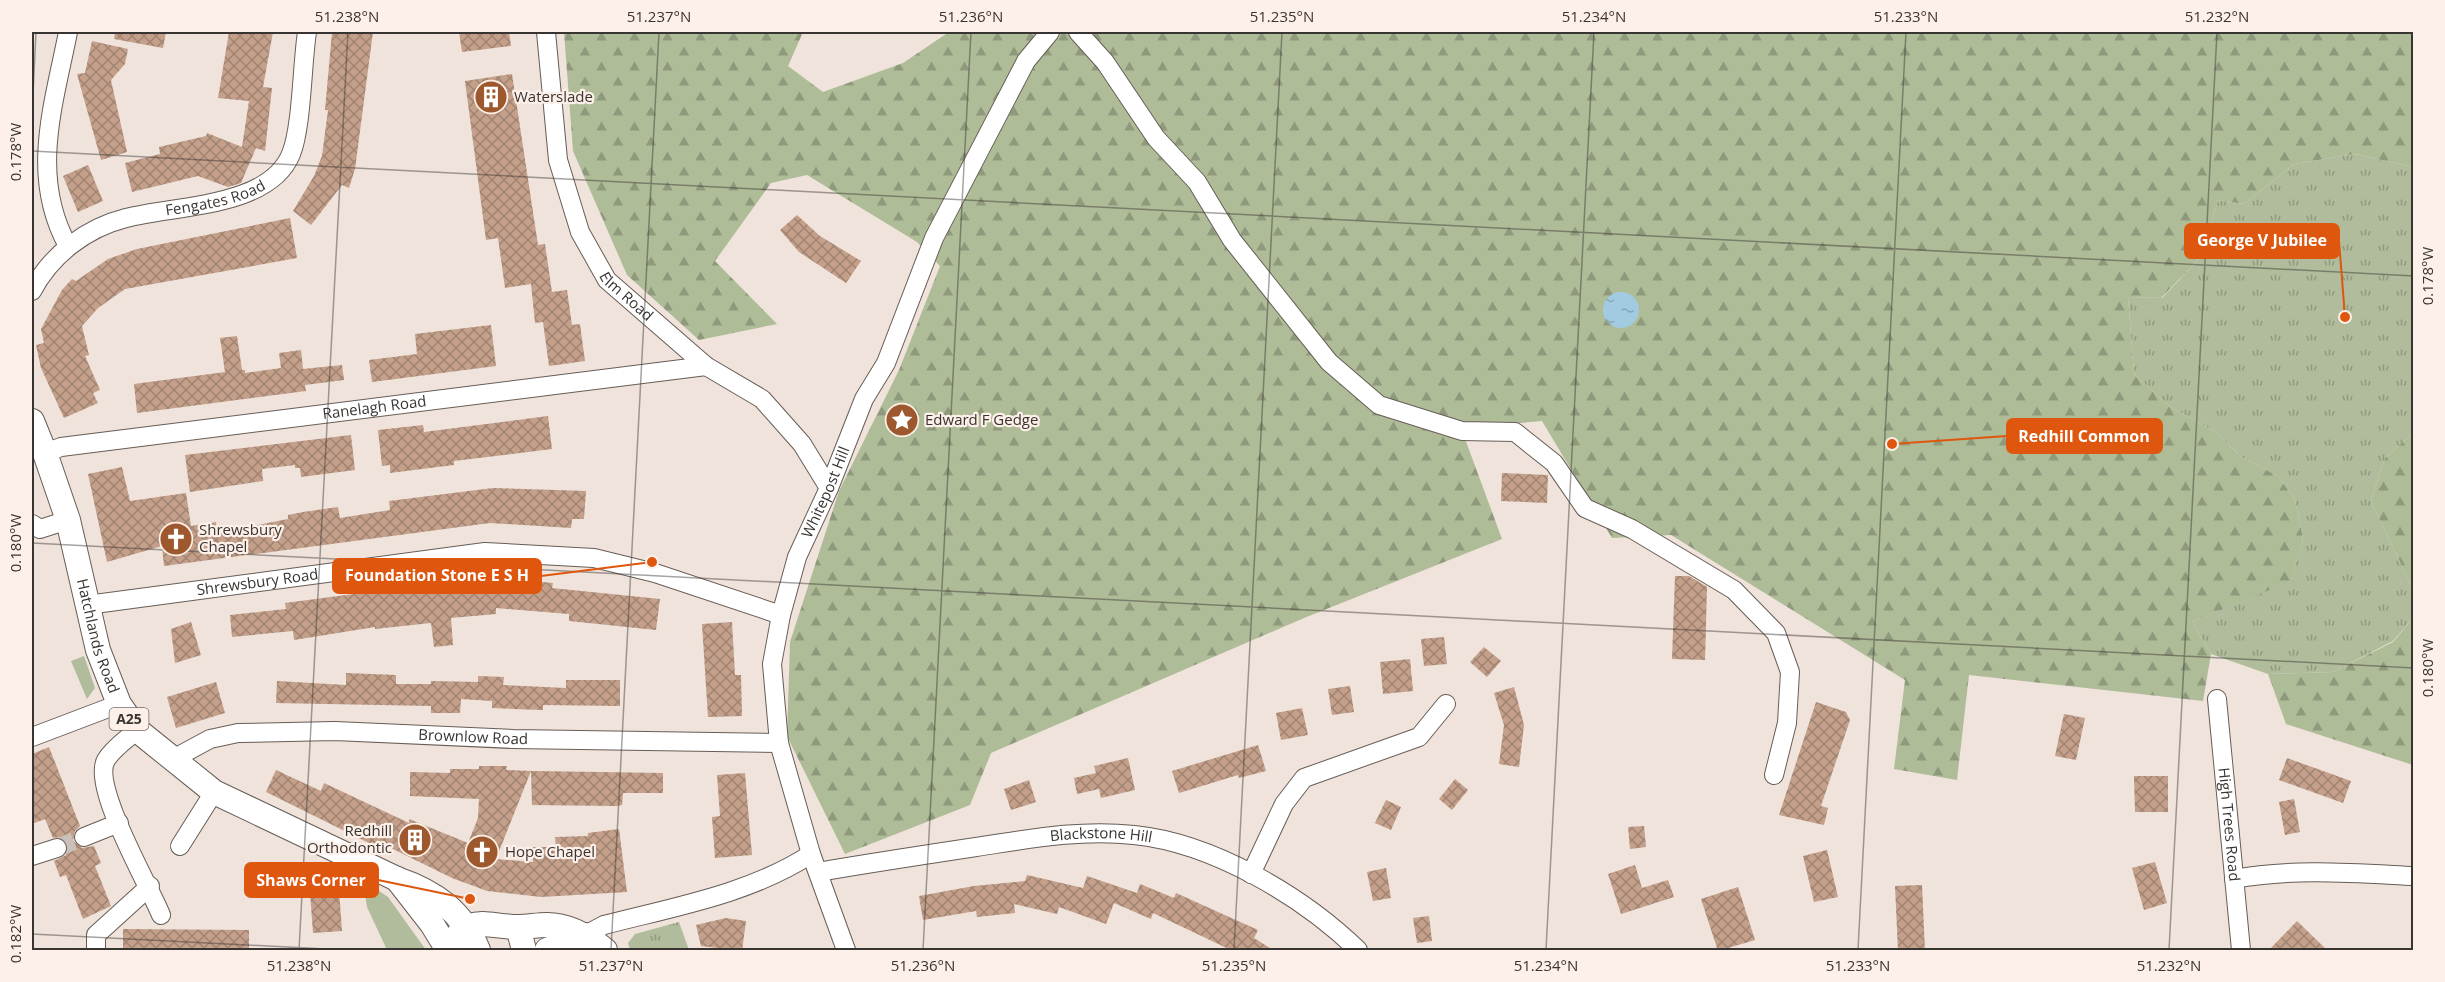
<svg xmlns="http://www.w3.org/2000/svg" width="2445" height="982" viewBox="0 0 2445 982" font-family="'Open Sans',sans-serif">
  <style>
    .grass { fill: url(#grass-tufts) }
    .forest { fill: url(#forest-firs) }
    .garden { fill: #b0bc9b }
    .water { fill: url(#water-ripples) }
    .building { fill: url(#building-cross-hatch) }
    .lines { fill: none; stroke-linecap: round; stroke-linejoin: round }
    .minor-tunnel { stroke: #cac0b9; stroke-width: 18; stroke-dasharray: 18 9; stroke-linecap: butt }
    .minor-casing { stroke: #675d56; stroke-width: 20 }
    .major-casing { stroke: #675d56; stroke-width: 26 }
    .minor { stroke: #fff; stroke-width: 18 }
    .major { stroke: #fff; stroke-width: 24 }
    .ticks { fill: none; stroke: #383431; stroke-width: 1.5; stroke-opacity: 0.45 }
    .labels { text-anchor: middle; stroke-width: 4.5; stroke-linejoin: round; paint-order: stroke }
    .shield { fill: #fdf0e8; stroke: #736c68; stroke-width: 1.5 }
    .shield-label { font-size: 14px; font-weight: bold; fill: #383431 }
    .poi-label { font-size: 15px; fill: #383431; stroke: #fdf0e8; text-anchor: start }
    .street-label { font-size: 15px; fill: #383431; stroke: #fdf0e8 }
    .leader { fill: none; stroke: #df570e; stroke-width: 2 }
    .callout-dot { fill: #df570e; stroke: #fdf0e8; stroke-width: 2 }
    .callout { fill: #df570e; stroke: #df570e; stroke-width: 2 }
    .callout-label { font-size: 16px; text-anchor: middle; font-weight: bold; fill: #fff }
    .neatline { fill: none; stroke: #383431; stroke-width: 2 }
    .ticks-label { font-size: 15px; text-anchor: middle; fill: #383431 }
  </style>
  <defs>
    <pattern id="grass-tufts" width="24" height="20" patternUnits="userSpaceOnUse" patternTransform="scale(1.5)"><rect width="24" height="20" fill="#b0bc9b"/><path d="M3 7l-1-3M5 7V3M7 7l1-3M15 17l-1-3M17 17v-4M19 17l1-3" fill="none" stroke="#909a7f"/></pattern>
    <pattern id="forest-firs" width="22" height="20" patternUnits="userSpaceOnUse" patternTransform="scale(1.5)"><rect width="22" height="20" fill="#afbc98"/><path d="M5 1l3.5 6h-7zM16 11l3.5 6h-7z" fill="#8f9a7d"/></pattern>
    <pattern id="water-ripples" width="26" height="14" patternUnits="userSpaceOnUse" patternTransform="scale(1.5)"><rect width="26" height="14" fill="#a2cbe1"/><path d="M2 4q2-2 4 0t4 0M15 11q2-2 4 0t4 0" fill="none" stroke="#85a6b7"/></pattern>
    <pattern id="building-cross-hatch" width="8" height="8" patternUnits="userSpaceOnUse" patternTransform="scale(1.5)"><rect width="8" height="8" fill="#c4a08a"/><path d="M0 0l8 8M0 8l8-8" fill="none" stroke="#a08371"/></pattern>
  </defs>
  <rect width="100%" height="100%" fill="#efe3db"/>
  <!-- grass -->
  <g class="grass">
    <path d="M2355,154L2413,167V433L2385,458L2371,501L2411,585L2413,618L2393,641L2333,672L2268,674L2211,654L2192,622L2291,580L2303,538L2295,500L2278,476L2241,457L2215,432L2169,406L2134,374L2128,297L2162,298L2201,257L2218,200L2244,204L2294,164Z"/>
    <path d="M679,922L689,950H630L628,943L635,934Z"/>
  </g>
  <!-- forest -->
  <g class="forest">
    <path d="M564,32H803L788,66L823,92L903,63L949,32H2413V167L2355,154L2294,164L2244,204L2218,200L2201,257L2161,298L2128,297L2134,374L2169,406L2215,432L2241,457L2278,476L2295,500L2303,538L2291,581L2192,622L2211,654L2203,701L1969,675L1957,780L1894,769L1905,680L1671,535L1612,538L1542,421L1461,428L1502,539L1304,618L991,753L970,805L845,854L787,736L790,642L839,491L899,370L940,266L917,242L807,175L771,183L715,261L777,324L699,340L627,275L573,151Z"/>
    <path d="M2413,433V596L2411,585L2371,501L2385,458Z"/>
    <path d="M2413,618V765L2286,724L2268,674L2333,672L2393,642Z"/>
  </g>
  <!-- garden -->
  <g class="garden">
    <path d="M84,656L95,688L87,699L71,661Z"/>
    <path d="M363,880L388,897L426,950H387L367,907Z"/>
  </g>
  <!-- water -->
  <circle class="water" cx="1621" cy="310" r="18"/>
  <!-- building -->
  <g class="building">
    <path d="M115,32H166L163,48L114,39Z"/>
    <path d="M229,32H273L263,87L272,88L265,151L256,148L241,183L238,184L228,187L198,176L132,192L125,163L160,154L159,147L206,136L207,133L242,147L249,101L218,98Z"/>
    <path d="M332,32H373L355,169L349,188L342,185L311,225L293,211L314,176L322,156L328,110H325Z"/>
    <path d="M459,32H509L511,46L462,52Z"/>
    <path d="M92,41L128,49L125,64L111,80L127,152L101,160L77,74L85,73Z"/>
    <path d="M512,74L538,245L545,244L552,292L567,290L572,325L580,324L585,361L549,366L543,322L535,323L531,284L505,288L498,238L486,240L465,81Z"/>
    <path d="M88,165L103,201L78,212L63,176Z"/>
    <path d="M797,215L820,236L861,261L846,283L799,252L780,230Z"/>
    <path d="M290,218L297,258L125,289L98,308L82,326L89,355L85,356L100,390L93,393L98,403L64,418L41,368L36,345L44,343L41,329L62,290L72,279L76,281L108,259L137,249Z"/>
    <path d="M491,325L496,366L372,382L369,360L417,354L415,334Z"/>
    <path d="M237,336L242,370H245V373L281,368L279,353L301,350L303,369L342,365L344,380L305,385L306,391L137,413L134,384L225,372L220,338Z"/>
    <path d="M548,416L552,449L454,461V465L390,473V465L382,466L378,430L423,425L424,432Z"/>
    <path d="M351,435L355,470L301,477L300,468H295V465L262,469L263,481L190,492L185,455Z"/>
    <path d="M122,467L130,501L186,493L191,526L216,522L217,533L288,519V515L303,512L338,507L340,518L390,510L389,501L493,488L586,491L584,519H572L571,528L490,523L164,566L162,546L107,562L88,474Z"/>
    <path d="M1502,473L1548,475L1547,503L1501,501Z"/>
    <path d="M1675,576H1689L1707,587L1705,660L1672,659Z"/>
    <path d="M501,578L553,583L552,588L660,599L656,630L569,621V614L496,608V614L451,618L453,645L434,647L431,623L375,629V627L294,640L293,631L232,637L230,615L286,609L285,603L415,586Z"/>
    <path d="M191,622L201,655L175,663L171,629Z"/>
    <path d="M732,622L735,675H741L742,716L708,717L702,624Z"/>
    <path d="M1444,637L1447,664L1424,666L1421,639Z"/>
    <path d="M1484,647L1501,661L1487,677L1470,662Z"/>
    <path d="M1410,659L1413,691L1383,694L1380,662Z"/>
    <path d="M346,673L396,675V684H431V681L478,682V676L504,677L503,685L566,688V680H620V706L543,705V710L513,709L492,708V701L461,699L460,713H431V706L276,703L277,681L346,685Z"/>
    <path d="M216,682L225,713L176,728L167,697Z"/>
    <path d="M1350,686L1354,712L1332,715L1328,689Z"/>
    <path d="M1514,687L1524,725L1519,767L1499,764L1504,725L1494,693Z"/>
    <path d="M1816,702L1846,712L1850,720L1821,806L1828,808L1824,825L1779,815Z"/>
    <path d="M1302,708L1308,735L1281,740L1276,713Z"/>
    <path d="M2064,714L2085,718L2076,760L2055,756Z"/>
    <path d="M1258,745L1266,771L1239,778L1238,775L1179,793L1172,771Z"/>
    <path d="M49,747L80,826L75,831L73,841L82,848L94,846L101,863L95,866L111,906L83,919L66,875L60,877L54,861L66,855L67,844L60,837L53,838L45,819L32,824V754Z"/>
    <path d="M1128,758L1135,790L1101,798L1099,789L1077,794L1074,778L1096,773L1094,766Z"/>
    <path d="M2287,758L2351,781L2343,803L2279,780Z"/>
    <path d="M479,766H507L506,770L531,771L496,859L533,862V847H556L555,837L588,836V833L619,829L627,892L541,897L487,891L452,878L387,846L385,851L266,792L276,770L321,791L324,783L409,823V819L468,843L478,818L479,799L410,796V772L450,773V769H479Z"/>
    <path d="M531,771L663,773V793H623L622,805L617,806L532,805Z"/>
    <path d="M745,773L752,855L715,858L712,817L720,816L717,775Z"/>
    <path d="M2134,776H2168V812H2135Z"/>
    <path d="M1455,779L1468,790L1452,810L1439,799Z"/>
    <path d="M1029,780L1036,802L1011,810L1004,789Z"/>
    <path d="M2294,799L2300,832L2285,835L2279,802Z"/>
    <path d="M1386,800L1401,807L1391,830L1375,823Z"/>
    <path d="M1644,826L1646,847L1630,849L1628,827Z"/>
    <path d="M1827,850L1838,897L1814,902L1803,856Z"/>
    <path d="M2155,862L2167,903L2144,910L2132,868Z"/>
    <path d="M1635,865L1642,888L1668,880L1674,897L1621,914L1608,874Z"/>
    <path d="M1386,868L1391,898L1373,901L1367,872Z"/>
    <path d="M1027,875L1083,888L1087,876L1137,893L1140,884L1174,898L1176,893L1258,930L1254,938L1275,951H1233L1153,913L1151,919L1114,903L1106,924L1059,907L1057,914L1014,904L1015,913L977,917L976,911L923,920L919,896L974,886L1025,881Z"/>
    <path d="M1922,885L1925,951H1898L1895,886Z"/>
    <path d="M1738,887L1755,940L1718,951L1701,899Z"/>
    <path d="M339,890L342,931L313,933L310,892Z"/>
    <path d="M1429,916L1432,941L1417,943L1413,918Z"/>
    <path d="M726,918L746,921L742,951L701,946L696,925Z"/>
    <path d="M2297,921L2328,951H2268Z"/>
    <path d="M123,929L249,930V951H123Z"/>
  </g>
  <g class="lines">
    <!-- minor-tunnel -->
    <path class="minor-tunnel" d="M57,848L84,837"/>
    <defs>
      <g id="minor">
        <path id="s1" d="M546,32L558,160L580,232L607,280L706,366L762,399L802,444L829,488"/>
        <path d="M1078,32L1105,62L1156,138L1197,182L1232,240L1329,362L1379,405L1462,431L1515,432L1554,463L1585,508L1632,529L1734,590L1776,633L1790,672L1787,723L1774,775"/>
        <path d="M68,246C29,176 54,104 68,32"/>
        <path id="s2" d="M32,291C51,255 86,228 126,218C175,205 269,208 291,154C302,127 302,64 307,32"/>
        <path id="s3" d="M45,453L61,447L706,366"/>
        <path d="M32,524L40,529L68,520"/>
        <path id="s4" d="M87,605L485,552L594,558L655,573L781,615"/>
        <path id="s5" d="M2217,699L2241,950"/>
        <path d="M137,730C127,739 113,748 106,760C91,786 149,885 161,915"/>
        <path d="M32,737L119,704"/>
        <path id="s6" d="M173,759L210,739L238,733L335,731L513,739L779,743"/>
        <path d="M84,837L119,823"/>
        <path d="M180,846L214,792"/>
        <path d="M32,856L57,848"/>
        <path id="s7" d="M818,872C870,863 923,855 976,847C1029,839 1080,829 1134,835C1213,843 1302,896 1358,950"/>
        <path d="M1251,874L1284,804L1304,778L1419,737L1446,704"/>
        <path d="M2234,879C2294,868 2353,873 2414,876"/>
        <path d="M585,935L604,925C673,907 750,894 811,854"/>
        <path d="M96,950V935L150,886"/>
        <path id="s8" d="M846,950L811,854L779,743L772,664L781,615L797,557L829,488L864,399L886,363L934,238L1026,61L1050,32"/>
      </g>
      <g id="major">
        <path id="s9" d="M32,421L45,453L68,520L98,650L119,704L137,730L214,792L397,879C435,892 462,911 478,950"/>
        <path d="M397,879L432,924L448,950"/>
        <path d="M518,927L524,950"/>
        <path d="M449,950C466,912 486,927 519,927C528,927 537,925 547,925C568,925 589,937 605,950"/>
        <path d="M547,950L585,935"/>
      </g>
    </defs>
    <!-- minor casing -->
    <use href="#minor" class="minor-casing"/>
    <!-- major casing -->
    <use href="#major" class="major-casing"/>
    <!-- minor -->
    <use href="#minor" class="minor"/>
    <!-- major -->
    <use href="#major" class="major"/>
  </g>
  <!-- ticks -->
  <path class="ticks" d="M32,114L36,32M32,151L2414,276M32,543L2414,668M32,934L345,950M299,950L348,32M611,950L659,32M923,950L971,32M1234,950L1282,32M1546,950L1594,32M1858,950L1906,32M2169,950L2217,32"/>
  <!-- icons -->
  <defs>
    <symbol id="building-disc" viewBox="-11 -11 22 22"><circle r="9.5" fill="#9e582e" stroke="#fdf0e8"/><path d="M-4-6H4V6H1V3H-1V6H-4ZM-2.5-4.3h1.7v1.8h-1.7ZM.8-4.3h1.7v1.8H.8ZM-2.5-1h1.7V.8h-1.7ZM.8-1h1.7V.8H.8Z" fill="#fff"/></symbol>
    <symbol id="sight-disc" viewBox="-11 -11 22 22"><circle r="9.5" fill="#9e582e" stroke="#fdf0e8"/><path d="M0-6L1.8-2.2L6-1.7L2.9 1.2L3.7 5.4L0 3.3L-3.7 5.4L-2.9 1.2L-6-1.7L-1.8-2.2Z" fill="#fff"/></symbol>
    <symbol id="church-disc" viewBox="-11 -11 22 22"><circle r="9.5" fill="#9e582e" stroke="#fdf0e8"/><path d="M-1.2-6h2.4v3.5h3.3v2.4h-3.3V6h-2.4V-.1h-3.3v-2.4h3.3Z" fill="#fff"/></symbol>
  </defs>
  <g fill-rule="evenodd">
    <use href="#building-disc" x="472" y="78" width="38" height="38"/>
    <use href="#sight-disc" x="883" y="401" width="38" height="38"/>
    <use href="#church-disc" x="157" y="520" width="38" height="38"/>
    <use href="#building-disc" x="396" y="821" width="38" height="38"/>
    <use href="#church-disc" x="463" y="833" width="38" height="38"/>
  </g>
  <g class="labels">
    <!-- shield labels -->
    <rect class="shield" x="109.5" y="708" width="39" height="22" rx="4.5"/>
    <g class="shield-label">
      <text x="129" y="724">A25</text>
    </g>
    <!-- poi labels -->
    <g class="poi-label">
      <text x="514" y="102">Waterslade</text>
      <text x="925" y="425">Edward F Gedge</text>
      <text x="199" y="535">Shrewsbury<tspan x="199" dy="17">Chapel</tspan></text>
      <text x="392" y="836" text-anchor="end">Redhill<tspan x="392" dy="17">Orthodontic</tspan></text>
      <text x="505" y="857">Hope Chapel</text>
    </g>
    <!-- street labels -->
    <g class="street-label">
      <text dy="5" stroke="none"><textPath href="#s2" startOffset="214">Fengates Road</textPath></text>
      <text dy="5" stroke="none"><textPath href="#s1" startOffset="284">Elm Road</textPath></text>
      <text dy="5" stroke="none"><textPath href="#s3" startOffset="333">Ranelagh Road</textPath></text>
      <text dy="5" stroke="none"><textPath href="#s8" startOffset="478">Whitepost Hill</textPath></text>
      <text dy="5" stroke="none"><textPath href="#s4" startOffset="172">Shrewsbury Road</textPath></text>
      <text dy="5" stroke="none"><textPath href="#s9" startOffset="225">Hatchlands Road</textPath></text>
      <text dy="5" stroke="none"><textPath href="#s6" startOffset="306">Brownlow Road</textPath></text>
      <text dy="5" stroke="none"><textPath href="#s5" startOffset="126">High Trees Road</textPath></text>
      <text dy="5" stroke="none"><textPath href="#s7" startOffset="286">Blackstone Hill</textPath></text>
    </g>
  </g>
  <!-- callouts -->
  <path class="leader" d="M2345 317L2339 241M1892 444L2007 436M652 562L541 576M470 899L378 880"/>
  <g class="callout-dot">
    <circle cx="2345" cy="317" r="6"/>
    <circle cx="1892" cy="444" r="6"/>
    <circle cx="652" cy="562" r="6"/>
    <circle cx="470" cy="899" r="6"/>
  </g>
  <g class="callout">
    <rect x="2185" y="224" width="154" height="34" rx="6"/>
    <rect x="2007" y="419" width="155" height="34" rx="6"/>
    <rect x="333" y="559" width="208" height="34" rx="6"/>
    <rect x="245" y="863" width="133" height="34" rx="6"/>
  </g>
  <g class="callout-label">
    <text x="2262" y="246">George V Jubilee</text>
    <text x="2084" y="442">Redhill Common</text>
    <text x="437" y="581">Foundation Stone E S H</text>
    <text x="311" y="886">Shaws Corner</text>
  </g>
  <!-- border -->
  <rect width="2445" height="982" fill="none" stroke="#fdf0e8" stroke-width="66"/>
  <rect x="33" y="33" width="2379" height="916" class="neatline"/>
  <g class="ticks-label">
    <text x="347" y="22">51.238°N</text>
    <text x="659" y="22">51.237°N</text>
    <text x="971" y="22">51.236°N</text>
    <text x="1282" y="22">51.235°N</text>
    <text x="1594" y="22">51.234°N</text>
    <text x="1906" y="22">51.233°N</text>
    <text x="2217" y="22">51.232°N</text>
    <text transform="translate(16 152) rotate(-90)" y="5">0.178°W</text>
    <text transform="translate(2428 276) rotate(-90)" y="5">0.178°W</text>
    <text transform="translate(16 543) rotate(-90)" y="5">0.180°W</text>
    <text transform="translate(2428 668) rotate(-90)" y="5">0.180°W</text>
    <text transform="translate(16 934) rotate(-90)" y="5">0.182°W</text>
    <text x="299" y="971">51.238°N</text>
    <text x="611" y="971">51.237°N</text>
    <text x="923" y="971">51.236°N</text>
    <text x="1234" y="971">51.235°N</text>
    <text x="1546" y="971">51.234°N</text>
    <text x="1858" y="971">51.233°N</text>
    <text x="2169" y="971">51.232°N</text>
  </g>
</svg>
